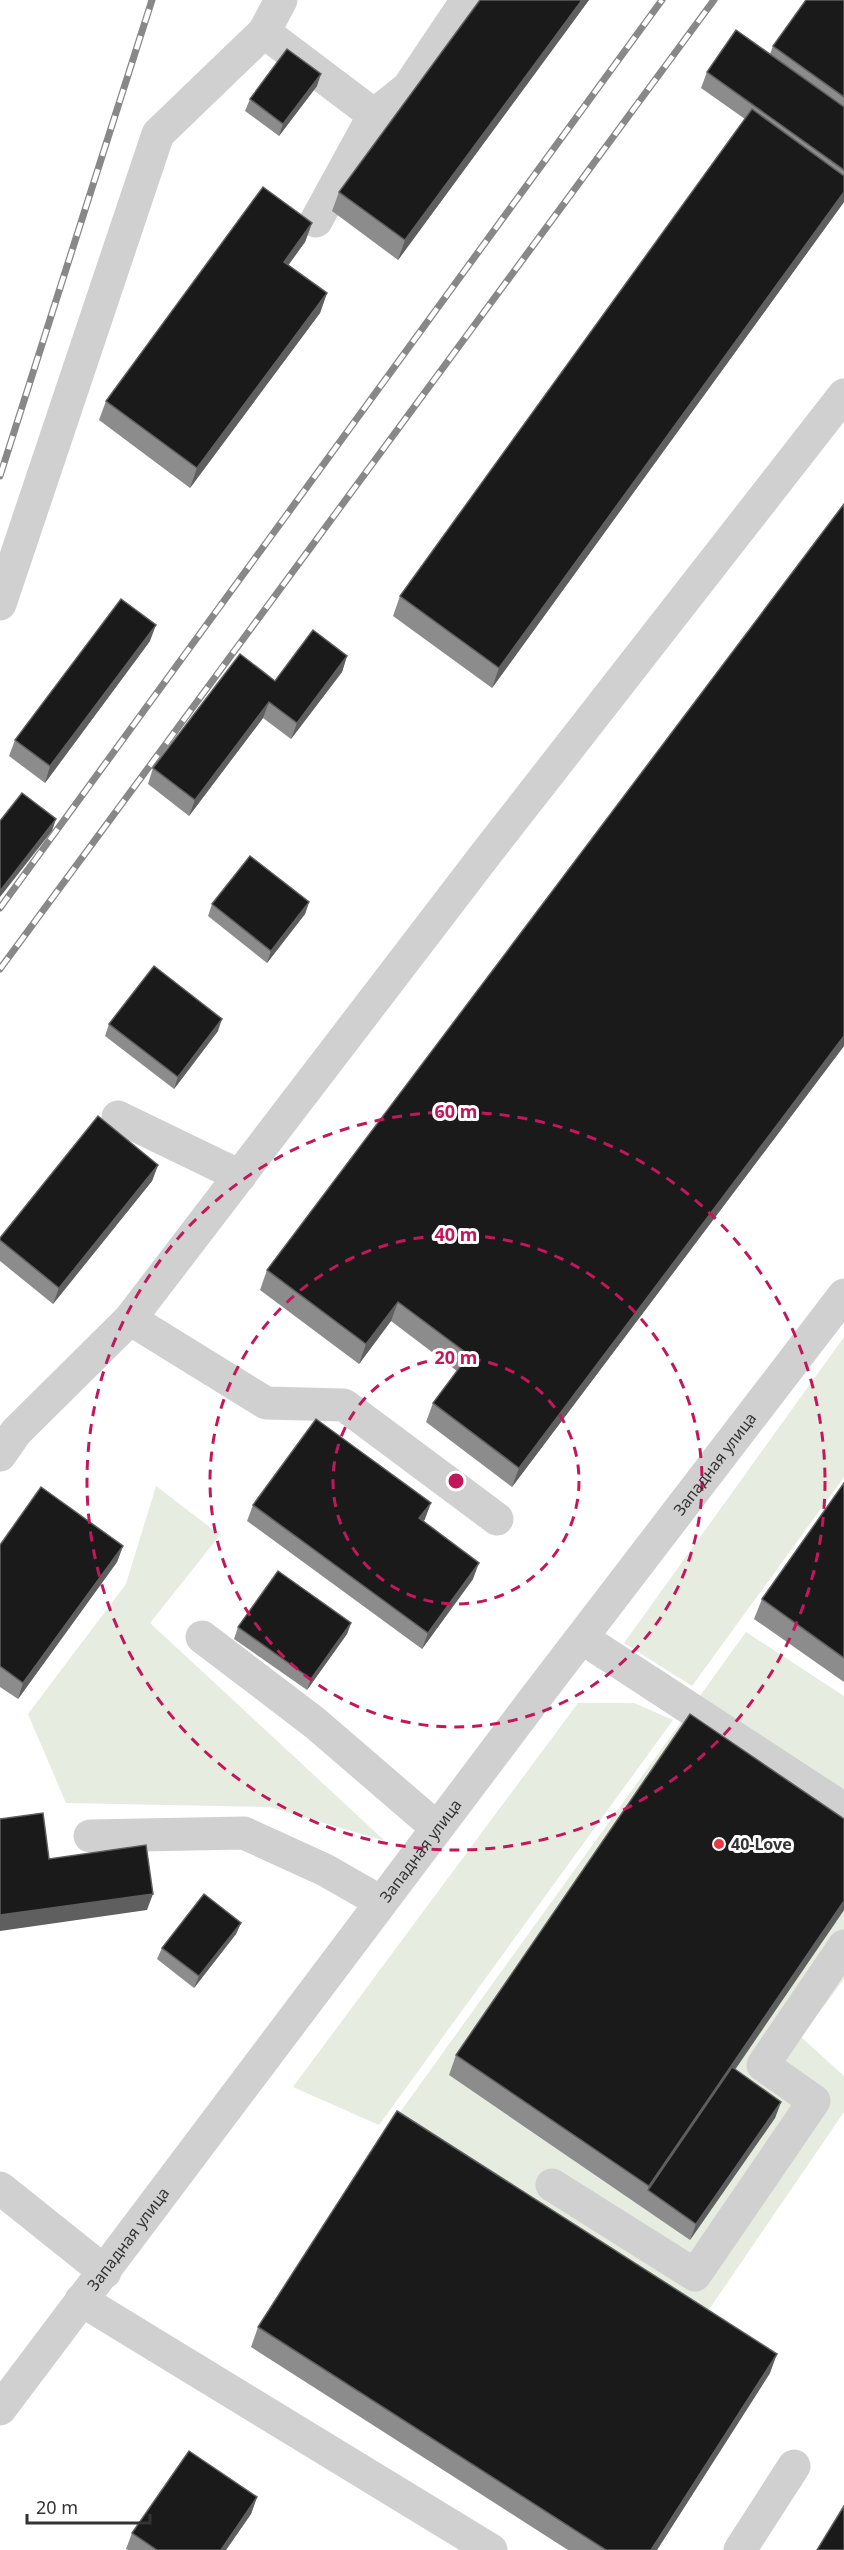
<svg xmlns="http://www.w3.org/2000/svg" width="844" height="2550" viewBox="0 0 844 2550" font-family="'Noto Sans',sans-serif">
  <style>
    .green { fill: #e6ecdf }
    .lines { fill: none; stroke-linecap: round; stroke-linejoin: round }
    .minor { stroke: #d0d0d0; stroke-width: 33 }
    .rail-casing { stroke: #888; stroke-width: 7 }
    .rail { stroke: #fff; stroke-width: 4.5; stroke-dasharray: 14; stroke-linecap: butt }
    .wall { fill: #8c8c8c }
    .shaded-wall { fill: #5f5f5f }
    .building { fill: #1a1a1a; stroke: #5f5f5f; stroke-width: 1.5 }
    .ring { fill: none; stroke: #c2185b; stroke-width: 3; stroke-dasharray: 10 8 }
    .poi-dot { fill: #e63946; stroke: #fff; stroke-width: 2 }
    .labels { text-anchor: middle; stroke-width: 6; stroke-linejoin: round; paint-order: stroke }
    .street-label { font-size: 16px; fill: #333; stroke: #fff }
    .poi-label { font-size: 16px; font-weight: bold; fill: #333; stroke: #fff; text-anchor: start }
    .centre { fill: #c2185b; stroke: #fff; stroke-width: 3 }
    .ring-label { font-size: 18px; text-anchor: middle; font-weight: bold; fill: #c2185b; stroke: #fff; stroke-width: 6; stroke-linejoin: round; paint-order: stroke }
  </style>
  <rect width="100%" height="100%" fill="#fff"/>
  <!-- green -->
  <g class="green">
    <path d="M844,1337V1477L692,1686L624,1643Z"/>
    <path d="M156,1486L220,1535L150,1623L385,1841L270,1807L66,1803L28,1714L126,1584Z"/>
    <path d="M746,1632L844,1696V1979L801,2037L844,2076V2112L706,2314L398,2115Z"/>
    <path d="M578,1703H634L673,1720L379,2125L293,2087Z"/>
  </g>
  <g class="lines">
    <!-- minor -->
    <g class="minor">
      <path d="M264,32L374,115L316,221"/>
      <path d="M374,115L408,88L467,0"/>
      <path d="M0,604L158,134L264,32L281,0"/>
      <path d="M118,1117L240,1176"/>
      <path d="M130,1319L485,855L844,395"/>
      <path d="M0,1455L16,1432L130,1319L266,1403L344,1405L497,1519"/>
      <path d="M202,1637L315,1723L437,1828"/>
      <path d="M582,1638L844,1809"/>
      <path d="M90,1836L244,1833L325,1870L381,1902"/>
      <path d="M552,2185L695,2275L814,2101L763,2065L844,1946"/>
      <path d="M0,2188L105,2272"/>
      <path d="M81,2300L491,2550"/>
      <path id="s1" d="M0,2409L536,1697L844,1295"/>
      <path d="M740,2550L794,2466"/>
    </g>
    <defs>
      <g id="rail">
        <path d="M0,476L152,0"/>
        <path d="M0,908L662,0"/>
        <path d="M0,969L714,0"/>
      </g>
    </defs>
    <!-- rail casing -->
    <use href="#rail" class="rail-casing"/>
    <!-- rail -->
    <use href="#rail" class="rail"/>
  </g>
  <!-- wall -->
  <g class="wall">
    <path d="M480,0H589L398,260L332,211L339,192Z"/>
    <path d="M844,0V202L492,688L393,616L400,596L745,119L701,88L707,72L770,54L773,46Z"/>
    <path d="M317,86L279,136L245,111L250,99Z"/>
    <path d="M312,223L305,242L288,265L327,293L320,313L190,488L99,420L106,401Z"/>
    <path d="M844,504V1046L512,1487L426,1422L433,1403L457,1371L391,1321L359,1364L260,1290L267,1270Z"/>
    <path d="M150,641L45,783L9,756L15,740Z"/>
    <path d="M347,656L342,672L291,739L263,718L189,816L148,784L153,768L275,681Z"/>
    <path d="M309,902L305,914L267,963L208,916L212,904Z"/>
    <path d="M109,1024L218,1031L174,1089L105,1036Z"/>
    <path d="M158,1165L152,1181L53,1304L0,1261V1238Z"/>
    <path d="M844,1483V1682L754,1619L762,1599Z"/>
    <path d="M253,1505L425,1519L424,1521L473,1579L422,1649L247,1521Z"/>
    <path d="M0,1545L123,1546L117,1562L18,1699L0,1687Z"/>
    <path d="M351,1623L347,1634L307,1690L234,1639L238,1627Z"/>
    <path d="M844,1819V1910L735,2070L781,2102L775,2118L690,2240L449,2075L456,2055Z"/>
    <path d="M241,1923L236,1934L194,1988L157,1959L162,1948Z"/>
    <path d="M258,2327L770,2373L657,2550H568L251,2347Z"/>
    <path d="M257,2497L251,2514L226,2550H128L126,2549L132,2533Z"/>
  </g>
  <!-- shaded-wall -->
  <g class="shaded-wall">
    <path d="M582,0H589L398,260L405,240Z"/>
    <path d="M321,74L317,86L279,136L283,124Z"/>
    <path d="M844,192V202L492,688L499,668Z"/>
    <path d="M312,223L305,242L277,281L284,262Z"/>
    <path d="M327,293L320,313L190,488L197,468Z"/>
    <path d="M156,625L150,641L45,783L50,766Z"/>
    <path d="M347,656L342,672L291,739L297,723Z"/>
    <path d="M269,702L263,718L189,816L195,800Z"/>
    <path d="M56,819L52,831L0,897V891Z"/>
    <path d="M309,902L305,914L267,963L271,951Z"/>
    <path d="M222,1019L218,1031L174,1089L178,1077Z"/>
    <path d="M844,1036V1046L512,1487L519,1468Z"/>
    <path d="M158,1165L152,1181L53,1304L59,1288Z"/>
    <path d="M398,1302L391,1321L359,1364L366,1344Z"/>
    <path d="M431,1503L425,1519L414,1534L419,1518Z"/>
    <path d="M123,1546L117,1562L18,1699L23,1683Z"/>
    <path d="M479,1563L473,1579L422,1649L428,1633Z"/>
    <path d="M351,1623L347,1634L307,1690L311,1679Z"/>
    <path d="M153,1894L147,1910L0,1931V1915Z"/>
    <path d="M844,1901V1910L651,2192L648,2190L649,2186Z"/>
    <path d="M241,1923L236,1934L194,1988L199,1976Z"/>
    <path d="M781,2102L775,2118L690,2240L696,2224Z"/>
    <path d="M777,2354L770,2373L657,2550H651Z"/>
    <path d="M257,2497L251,2514L226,2550H221Z"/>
  </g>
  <!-- building -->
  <g class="building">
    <path d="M480,0H582L405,240L339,192Z"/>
    <path d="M806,0H844V97L773,46Z"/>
    <path d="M736,30L844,107V170L707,72Z"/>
    <path d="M287,49L321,74L283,124L250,99Z"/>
    <path d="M752,109L844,176V192L499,668L400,596Z"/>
    <path d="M263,187L312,223L284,262L327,293L197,468L106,401Z"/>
    <path d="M844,504V1036L519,1468L433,1403L469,1355L398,1302L366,1344L267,1270Z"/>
    <path d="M121,599L156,625L50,766L15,740Z"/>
    <path d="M313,630L347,656L297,723L269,702L195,800L153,768L240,654L275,681Z"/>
    <path d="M22,793L56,819L0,891V821Z"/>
    <path d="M250,856L309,902L271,951L212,904Z"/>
    <path d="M154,966L222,1019L178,1077L109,1024Z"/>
    <path d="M98,1116L158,1165L59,1288L0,1240V1238Z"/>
    <path d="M316,1419L431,1503L419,1518L479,1563L428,1633L253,1505Z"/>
    <path d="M844,1483V1658L762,1599Z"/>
    <path d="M41,1487L123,1546L23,1683L0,1666V1545Z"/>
    <path d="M278,1571L351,1623L311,1679L238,1627Z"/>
    <path d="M690,1714L844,1819V1901L649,2186L456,2055Z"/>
    <path d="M43,1813L49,1859L146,1845L153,1894L0,1915V1819Z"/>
    <path d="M204,1894L241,1923L199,1976L162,1948Z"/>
    <path d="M732,2067L781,2102L696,2224L648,2190Z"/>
    <path d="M397,2111L777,2354L651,2550H606L258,2327Z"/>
    <path d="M189,2451L257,2497L221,2550H157L132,2533Z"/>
    <path d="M844,2506V2550H817Z"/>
  </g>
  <!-- distance rings -->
  <g class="ring">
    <circle cx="456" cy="1481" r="123"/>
    <circle cx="456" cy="1481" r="246"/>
    <circle cx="456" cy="1481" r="369"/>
  </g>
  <!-- markers -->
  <circle class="poi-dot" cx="719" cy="1844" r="6"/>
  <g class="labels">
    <!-- street labels -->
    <g class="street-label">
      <text dy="6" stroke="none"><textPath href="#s1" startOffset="1185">Западная улица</textPath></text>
      <text dy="6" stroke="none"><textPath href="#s1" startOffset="699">Западная улица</textPath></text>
      <text dy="6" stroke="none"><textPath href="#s1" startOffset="213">Западная улица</textPath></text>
    </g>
    <!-- poi labels -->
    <g class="poi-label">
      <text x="731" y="1850">40-Love</text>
    </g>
  </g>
  <circle cx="456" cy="1481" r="9" class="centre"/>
  <g class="ring-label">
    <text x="456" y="1118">60 m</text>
    <text x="456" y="1241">40 m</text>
    <text x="456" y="1364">20 m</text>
  </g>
  <!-- scale -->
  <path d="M27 2514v9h123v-9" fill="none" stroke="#333333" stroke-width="3"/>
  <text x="36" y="2514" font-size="18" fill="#333333" stroke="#ffffff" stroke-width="4.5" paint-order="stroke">20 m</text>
</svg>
